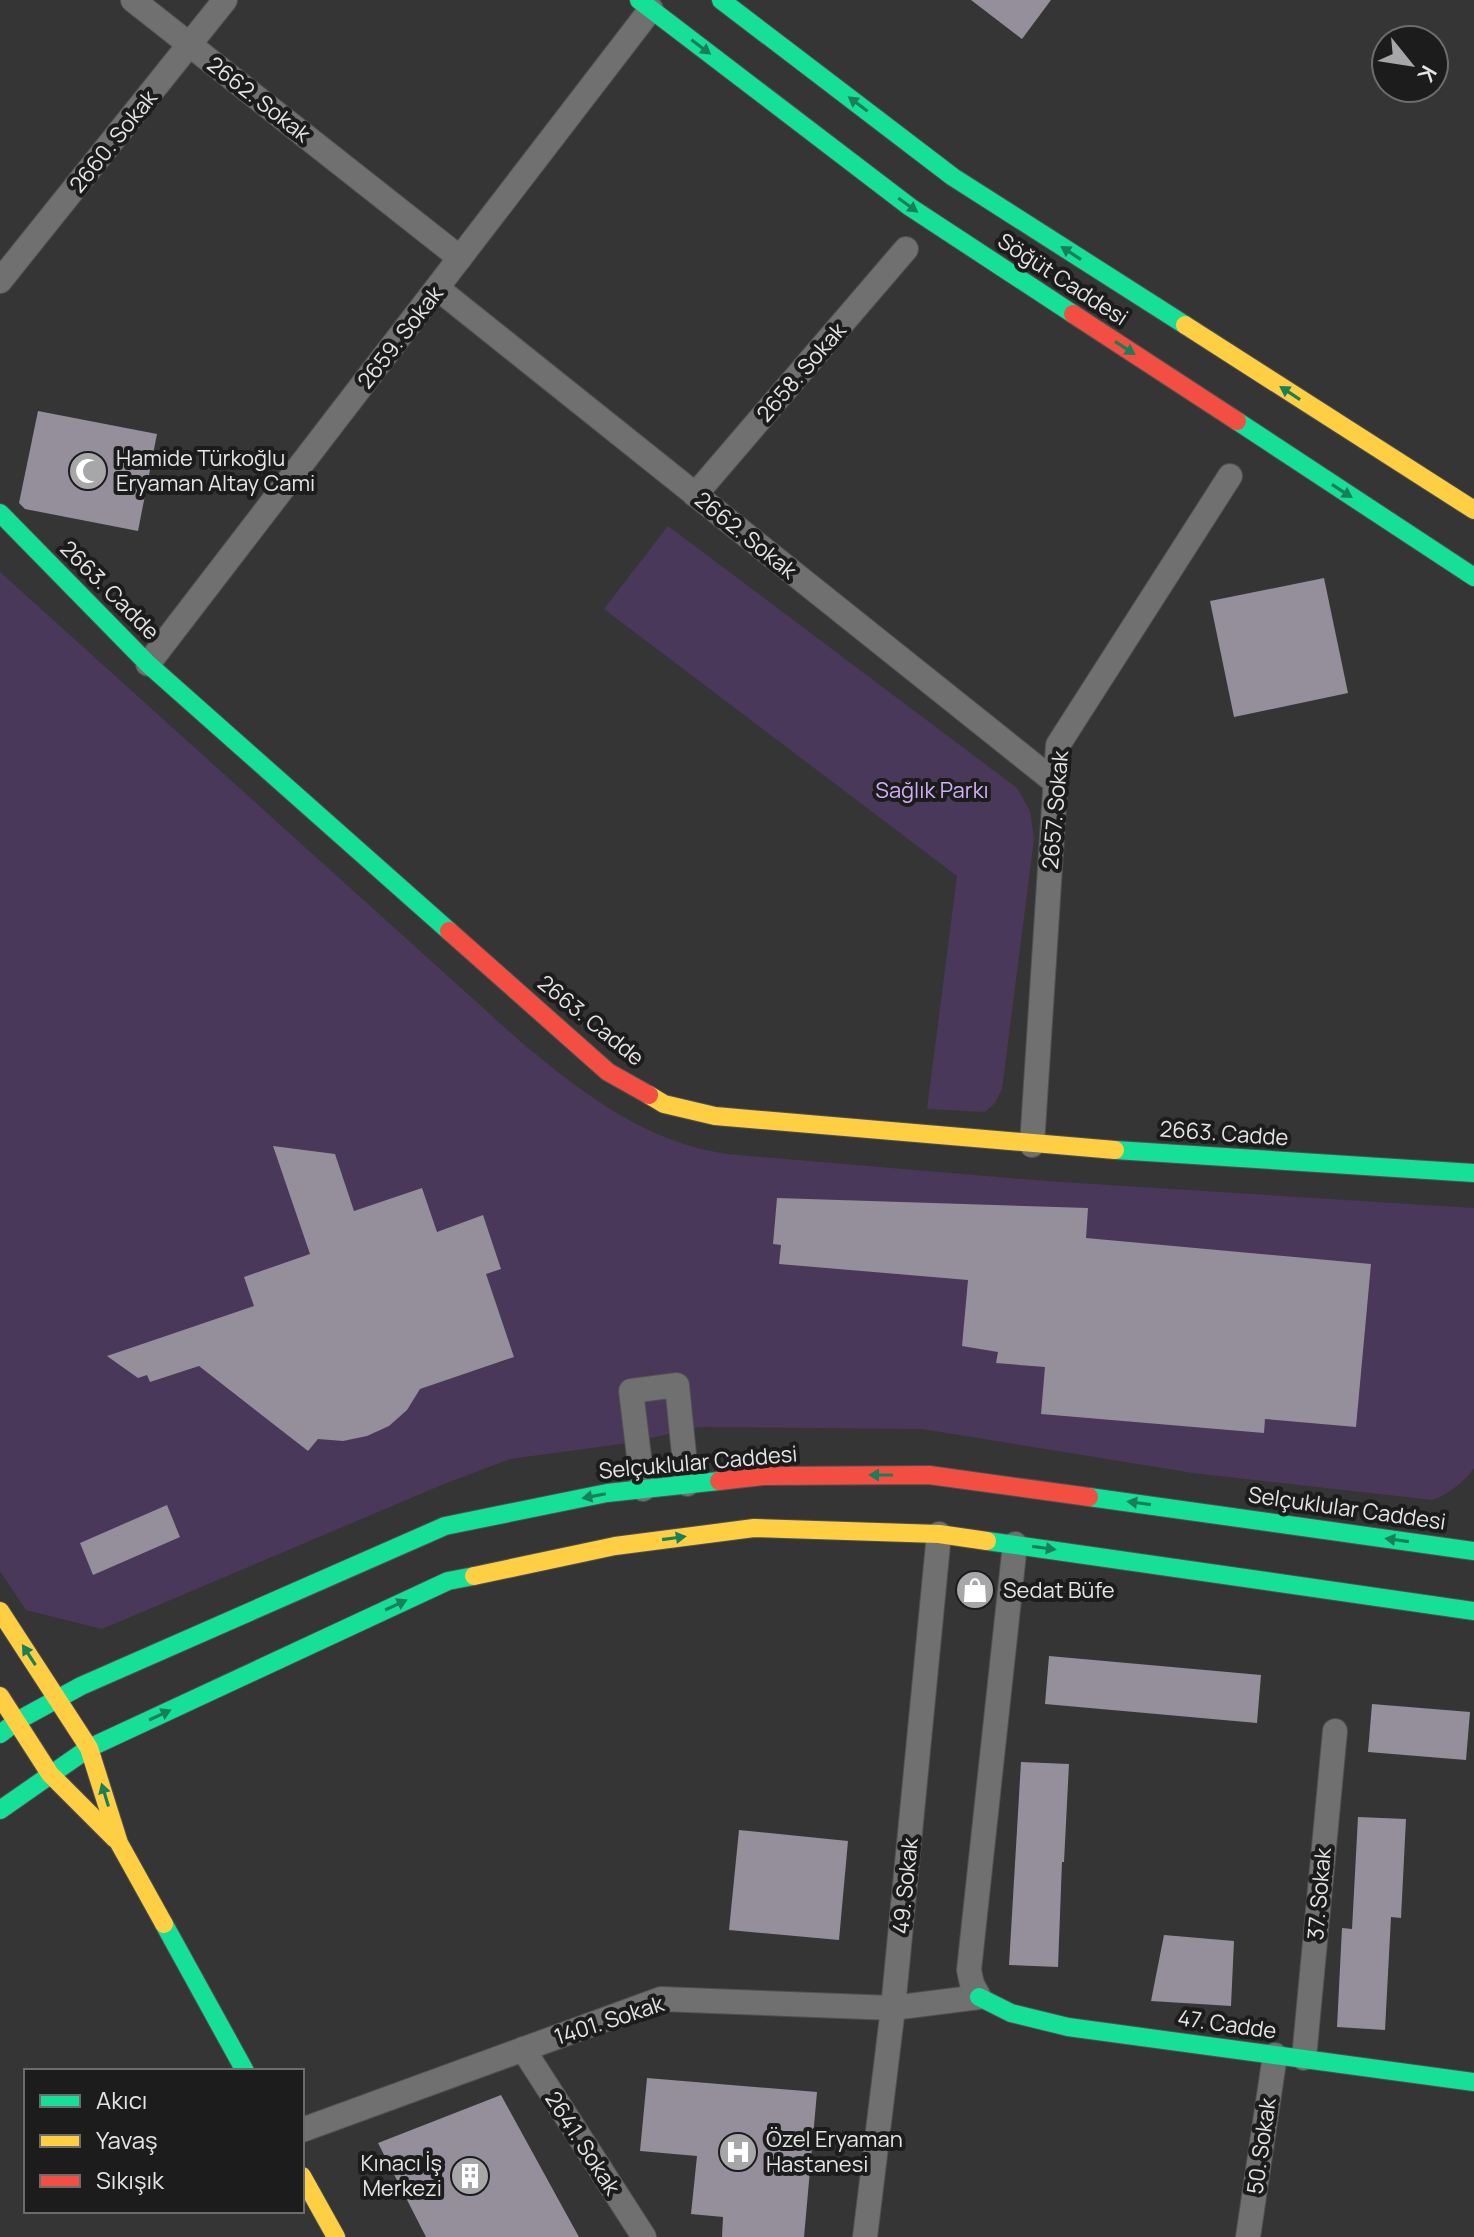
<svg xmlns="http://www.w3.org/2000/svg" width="1474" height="2237" viewBox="0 0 1474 2237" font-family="Manrope,sans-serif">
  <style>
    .green { fill: #493859 }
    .building { fill: #948f9a }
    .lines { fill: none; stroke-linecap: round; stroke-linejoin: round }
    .street-casing { stroke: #515052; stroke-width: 26 }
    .fast-casing { stroke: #515052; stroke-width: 20 }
    .slow-casing { stroke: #515052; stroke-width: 20 }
    .jam-casing { stroke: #515052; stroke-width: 20 }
    .street { stroke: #707071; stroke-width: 24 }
    .fast { stroke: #16e098; stroke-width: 18 }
    .slow { stroke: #ffcf43; stroke-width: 18 }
    .jam { stroke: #f24e42; stroke-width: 18 }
    .oneway { fill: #197e5a }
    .labels { text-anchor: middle; stroke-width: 8; stroke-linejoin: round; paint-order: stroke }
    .street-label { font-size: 22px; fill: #e4e3e5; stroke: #1c1c1d }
    .poi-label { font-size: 22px; fill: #e4e3e5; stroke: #1c1c1d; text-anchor: start }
    .park-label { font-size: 22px; fill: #d2aef5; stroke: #1c1c1d }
  </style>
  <rect width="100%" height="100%" fill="#353536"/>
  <!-- green -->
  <g class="green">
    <path d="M668,526L1017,788L1030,811L1034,839L1002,1089L995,1103L985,1112L927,1109L957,876L604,609Z"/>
    <path d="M0,572L522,1043C584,1094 645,1142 727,1154L1045,1181L1474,1208V1468C1462,1484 1451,1492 1433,1500L1193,1473L922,1429L699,1427L628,1443L510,1459L444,1484L102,1629L26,1610L0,1571Z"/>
  </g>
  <!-- building -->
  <g class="building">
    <path d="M971,0H1051L1022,39Z"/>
    <path d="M38,411L157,434L138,531L25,509L19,503Z"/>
    <path d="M1324,578L1348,693L1234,717L1210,601Z"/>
    <path d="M273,1146L335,1154L354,1211L422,1188L437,1232L483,1215L501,1269L486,1274L514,1357L420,1389L407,1410L389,1426L367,1436L343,1441L318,1439L308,1451L199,1366L150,1382L147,1375L138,1378L107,1356L254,1306L244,1277L310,1254Z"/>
    <path d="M777,1198L1088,1208L1086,1238L1371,1264L1356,1427L1265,1419L1264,1433L1041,1414L1045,1367L996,1363L998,1352L962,1346L968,1280L779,1264L781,1245L773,1244Z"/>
    <path d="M167,1505L180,1537L93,1575L80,1543Z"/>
    <path d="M1049,1656L1261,1675L1257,1723L1045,1704Z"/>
    <path d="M1372,1704L1470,1712L1466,1760L1368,1752Z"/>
    <path d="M1021,1762L1069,1764L1064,1862H1062L1058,1967L1009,1965Z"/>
    <path d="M1358,1817L1406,1819L1401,1918L1391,1917L1385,2030L1337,2027L1342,1928L1352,1929Z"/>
    <path d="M739,1830L848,1841L839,1940L729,1930Z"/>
    <path d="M1164,1935L1234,1941L1231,2006L1151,2001Z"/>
    <path d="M647,2078L817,2092L804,2237H722L723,2217L691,2214L697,2156L640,2151Z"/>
    <path d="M501,2095L563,2208L579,2237H426L378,2143Z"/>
  </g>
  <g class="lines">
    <defs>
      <g id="street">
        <path d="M133,0L460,258"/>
        <path d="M0,281L225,0"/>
        <path d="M437,288L1055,782"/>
        <path d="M695,495L906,249"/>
        <path d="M148,664L651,9"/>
        <path d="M1032,1145L1058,745L1230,476"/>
        <path d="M643,1489L631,1391L677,1385L687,1484"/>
        <path d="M523,2049L644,2237"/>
        <path d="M1304,2058L1335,1731"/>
        <path d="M302,2130L661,1999L893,2008L979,1997L972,1984L969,1970L1015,1544"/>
        <path d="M865,2237L893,2008L939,1534"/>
        <path d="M1248,2237L1275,2055"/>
      </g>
      <g id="fast">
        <path d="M639,0L910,207L1073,314"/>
        <path d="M721,0L953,177L1185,325"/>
        <path d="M1237,421L1474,577"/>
        <path d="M0,513L148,664L449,931"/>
        <path d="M1115,1150L1474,1173"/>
        <path d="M1089,1497L1474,1551"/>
        <path d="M987,1541L1474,1611"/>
        <path d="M0,1734L17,1721L81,1686L445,1526L607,1493L719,1481"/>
        <path d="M0,1810L89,1748L448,1581L474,1576"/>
        <path d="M164,1924L245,2071"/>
        <path d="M979,1997L1011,2013L1068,2027L1474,2082"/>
      </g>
      <g id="slow">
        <path d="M1185,325L1474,510"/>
        <path d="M649,1095L664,1104L715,1116L1115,1150"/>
        <path d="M474,1576L615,1546L754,1528L939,1534L987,1541"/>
        <path d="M0,1611L89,1748L119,1843L164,1924"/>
        <path d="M0,1696L50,1774L115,1839"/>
        <path d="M302,2176L336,2237"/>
      </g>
      <g id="jam">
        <path d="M1073,314L1237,421"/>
        <path d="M449,931L608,1072L649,1095"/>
        <path d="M719,1481L763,1476L929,1475L1089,1497"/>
      </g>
    </defs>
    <!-- street casing -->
    <use href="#street" class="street-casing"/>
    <!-- fast casing -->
    <use href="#fast" class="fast-casing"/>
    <!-- slow casing -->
    <use href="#slow" class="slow-casing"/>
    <!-- jam casing -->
    <use href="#jam" class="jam-casing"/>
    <!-- street -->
    <use href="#street" class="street"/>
    <!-- fast -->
    <use href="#fast" class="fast"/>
    <!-- slow -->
    <use href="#slow" class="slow"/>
    <!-- jam -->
    <use href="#jam" class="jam"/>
  </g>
  <!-- one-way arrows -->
  <defs><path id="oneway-solid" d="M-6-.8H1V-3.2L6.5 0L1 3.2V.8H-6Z" transform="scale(2)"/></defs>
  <g class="oneway">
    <use href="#oneway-solid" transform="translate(701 47) rotate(37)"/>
    <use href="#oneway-solid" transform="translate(858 104) rotate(-143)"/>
    <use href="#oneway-solid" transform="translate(908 205) rotate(36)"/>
    <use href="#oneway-solid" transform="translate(1071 253) rotate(-147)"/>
    <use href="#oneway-solid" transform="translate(1125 348) rotate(33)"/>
    <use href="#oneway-solid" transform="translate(1290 393) rotate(-147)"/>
    <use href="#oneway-solid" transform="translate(1342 491) rotate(33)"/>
    <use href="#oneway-solid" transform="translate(881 1475) rotate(180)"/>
    <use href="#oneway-solid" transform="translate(594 1496) rotate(169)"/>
    <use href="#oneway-solid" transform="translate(1139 1503) rotate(-172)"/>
    <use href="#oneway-solid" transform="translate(674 1538) rotate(-8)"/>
    <use href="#oneway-solid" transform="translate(1397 1540) rotate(-172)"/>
    <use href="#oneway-solid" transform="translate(1044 1548) rotate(8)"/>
    <use href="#oneway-solid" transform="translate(396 1605) rotate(-25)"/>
    <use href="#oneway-solid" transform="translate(29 1655) rotate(-123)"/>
    <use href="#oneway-solid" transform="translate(160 1715) rotate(-25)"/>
    <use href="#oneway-solid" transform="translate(105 1795) rotate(-107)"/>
  </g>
  <!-- icons -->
  <defs>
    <symbol id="mosque-disc" viewBox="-11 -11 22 22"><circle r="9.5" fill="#a7a6a8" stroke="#1c1c1d"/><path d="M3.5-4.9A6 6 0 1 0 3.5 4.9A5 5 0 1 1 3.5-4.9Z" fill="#fff"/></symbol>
    <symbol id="shop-disc" viewBox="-11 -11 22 22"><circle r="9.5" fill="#a7a6a8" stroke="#1c1c1d"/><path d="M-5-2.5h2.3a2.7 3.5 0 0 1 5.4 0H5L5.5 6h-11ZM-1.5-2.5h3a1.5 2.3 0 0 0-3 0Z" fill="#fff"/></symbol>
    <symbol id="hospital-disc" viewBox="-11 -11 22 22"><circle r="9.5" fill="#a7a6a8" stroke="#1c1c1d"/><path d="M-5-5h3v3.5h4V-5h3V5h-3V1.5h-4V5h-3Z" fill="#fff"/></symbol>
    <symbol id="building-disc" viewBox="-11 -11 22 22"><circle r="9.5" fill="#a7a6a8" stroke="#1c1c1d"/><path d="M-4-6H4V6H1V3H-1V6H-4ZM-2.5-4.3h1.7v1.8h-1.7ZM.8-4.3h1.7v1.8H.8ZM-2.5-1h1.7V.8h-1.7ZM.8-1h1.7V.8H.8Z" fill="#fff"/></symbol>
  </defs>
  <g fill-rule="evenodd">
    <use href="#mosque-disc" x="66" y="449" width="44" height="44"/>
    <use href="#shop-disc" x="953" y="1568" width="44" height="44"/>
    <use href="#hospital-disc" x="716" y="2130" width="44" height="44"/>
    <use href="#building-disc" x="448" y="2154" width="44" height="44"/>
  </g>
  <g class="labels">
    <!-- street labels -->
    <g class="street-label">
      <text transform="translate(259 99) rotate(38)" y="8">2662. Sokak</text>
      <text transform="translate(113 141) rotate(-51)" y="8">2660. Sokak</text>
      <text transform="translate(1063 279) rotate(33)" y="8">Söğüt Caddesi</text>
      <text transform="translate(400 337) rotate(-52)" y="8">2659. Sokak</text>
      <text transform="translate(801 372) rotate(-49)" y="8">2658. Sokak</text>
      <text transform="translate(746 535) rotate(39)" y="8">2662. Sokak</text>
      <text transform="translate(110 590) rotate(45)" y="8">2663. Cadde</text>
      <text transform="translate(1055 810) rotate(-85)" y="8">2657. Sokak</text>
      <text transform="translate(591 1020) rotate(39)" y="8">2663. Cadde</text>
      <text transform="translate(1224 1133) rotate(4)" y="8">2663. Cadde</text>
      <text transform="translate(698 1462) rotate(-5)" y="8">Selçuklular Caddesi</text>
      <text transform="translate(1347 1508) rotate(8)" y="8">Selçuklular Caddesi</text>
      <text transform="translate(905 1886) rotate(-84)" y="8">49. Sokak</text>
      <text transform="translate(1319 1894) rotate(-85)" y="8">37. Sokak</text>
      <text transform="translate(609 2020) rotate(-18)" y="8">1401. Sokak</text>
      <text transform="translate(1227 2024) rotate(8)" y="8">47. Cadde</text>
      <text transform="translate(583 2143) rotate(57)" y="8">2641. Sokak</text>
      <text transform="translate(1261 2146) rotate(-82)" y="8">50. Sokak</text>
    </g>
    <!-- poi labels -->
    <g class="poi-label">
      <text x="116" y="466">Hamide Türkoğlu<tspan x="116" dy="25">Eryaman Altay Cami</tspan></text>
      <text x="1003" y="1598">Sedat Büfe</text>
      <text x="766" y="2147">Özel Eryaman<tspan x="766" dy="25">Hastanesi</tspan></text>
      <text x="442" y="2171" text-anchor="end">Kınacı İş<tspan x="442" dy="25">Merkezi</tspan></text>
    </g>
    <!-- park labels -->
    <g class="park-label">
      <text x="932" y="798">Sağlık Parkı</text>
    </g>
  </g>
  <!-- legend -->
  <rect x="24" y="2069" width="280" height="144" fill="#1c1c1d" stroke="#6c6c6d" stroke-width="2"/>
  <rect x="40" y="2095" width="40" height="12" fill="#16e098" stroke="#6c6c6d" stroke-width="2"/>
  <text x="96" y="2109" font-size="24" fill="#e4e3e5">Akıcı</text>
  <rect x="40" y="2135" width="40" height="12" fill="#ffcf43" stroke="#6c6c6d" stroke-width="2"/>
  <text x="96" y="2149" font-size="24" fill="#e4e3e5">Yavaş</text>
  <rect x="40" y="2175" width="40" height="12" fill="#f24e42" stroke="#6c6c6d" stroke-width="2"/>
  <text x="96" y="2189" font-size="24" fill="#e4e3e5">Sıkışık</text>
  <!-- north arrow -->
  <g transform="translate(1410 64) rotate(120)"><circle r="38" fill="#1c1c1d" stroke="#6c6c6d" stroke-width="2"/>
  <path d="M0-6L14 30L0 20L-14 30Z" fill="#a7a6a8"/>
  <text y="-12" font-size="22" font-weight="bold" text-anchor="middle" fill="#e4e3e5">K</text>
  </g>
</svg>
